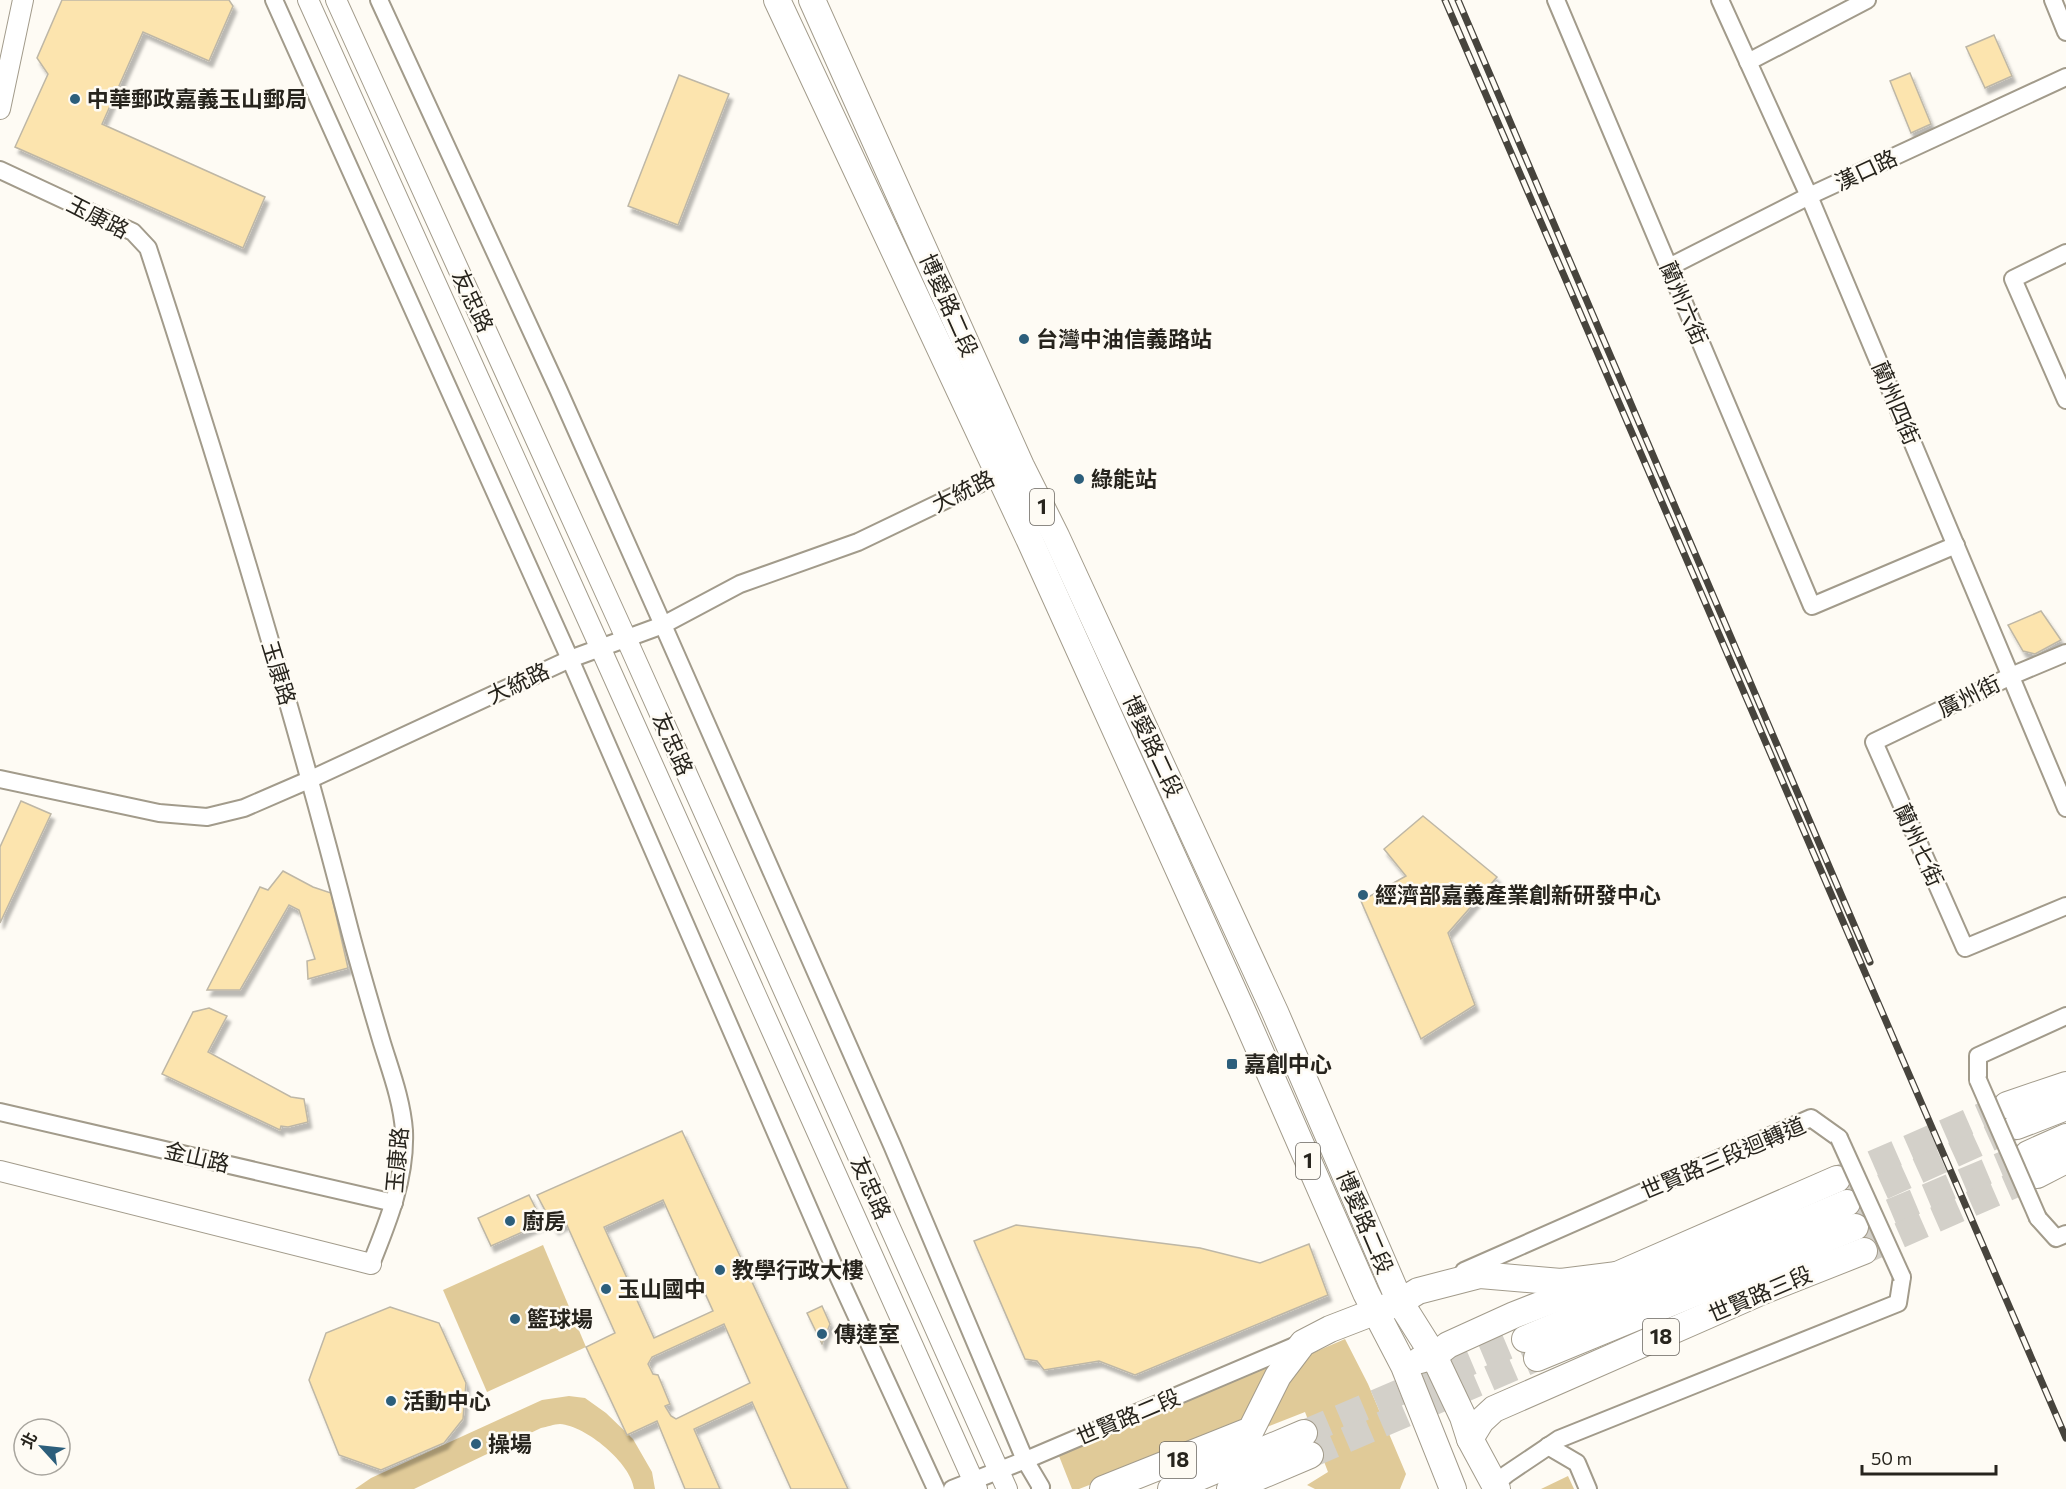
<svg xmlns="http://www.w3.org/2000/svg" width="2066" height="1489" viewBox="0 0 2066 1489" font-family="Commissioner,'Noto Sans TC',sans-serif">
  <style>
    .green { fill: #e0ca98 }
    .building { fill: #fce4ae; stroke: #beb7a6; stroke-width: 1.5; fill-rule: evenodd; filter: url(#shadow) }
    .lines { fill: none; stroke-linecap: round; stroke-linejoin: round }
    .primary-tunnel { stroke: #d3d0c9; stroke-width: 26; stroke-dasharray: 26 13; stroke-linecap: butt }
    .minor-casing { stroke: #a29b8b; stroke-width: 20 }
    .tertiary-casing { stroke: #a29b8b; stroke-width: 22 }
    .primary-casing { stroke: #a29b8b; stroke-width: 28 }
    .minor { stroke: #fff; stroke-width: 16 }
    .tertiary { stroke: #fff; stroke-width: 20 }
    .primary { stroke: #fff; stroke-width: 26 }
    .rail-casing { stroke: #47443d; stroke-width: 7 }
    .rail { stroke: #fefbf4; stroke-width: 4.5; stroke-dasharray: 14; stroke-linecap: butt }
    .minor-bridge-casing { stroke: #a29b8b; stroke-width: 20; stroke-linecap: butt }
    .minor-bridge { stroke: #fff; stroke-width: 16 }
    .poi-dot { fill: #2c5e7b; stroke: #fefbf4; stroke-width: 2 }
    .labels { text-anchor: middle; stroke-width: 5; stroke-linejoin: round; paint-order: stroke }
    .shield { fill: #fefbf4; stroke: #68645e; stroke-width: 1.5 }
    .shield-label { font-size: 21px; font-weight: bold; fill: #27241d }
    .poi-label { font-size: 22px; font-weight: bold; fill: #27241d; stroke: #fefbf4; text-anchor: start }
    .street-label { font-size: 22px; fill: #27241d; stroke: #fefbf4 }
  </style>
  <defs>
    <filter id="shadow"><feDropShadow dx="3.5" dy="6" stdDeviation="1.5" flood-color="#0004"/></filter>
  </defs>
  <rect width="100%" height="100%" fill="#fefbf4"/>
  <!-- green -->
  <g class="green">
    <path d="M543,1245L586,1347L487,1392L443,1290Z"/>
    <path d="M1345,1339L1368,1384L1406,1474L1400,1489H1315L1307,1485L1328,1472L1305,1412L1264,1428L1301,1358Z"/>
    <path d="M1282,1360L1247,1424L1079,1489H1072L1059,1456Z"/>
    <path d="M569,1396L585,1398L606,1413L633,1439L652,1472L655,1489H634C631,1463 586,1426 560,1424C554,1424 547,1427 541,1428L414,1489H355L371,1478L542,1400Z"/>
    <path d="M1568,1476L1574,1489H1541Z"/>
  </g>
  <!-- building -->
  <g class="building">
    <path d="M62,0H229L233,6L209,61L143,32L102,124L265,197L243,248L15,147L48,74L37,58Z"/>
    <path d="M1994,35L2012,76L1985,88L1966,47Z"/>
    <path d="M1910,73L1931,124L1911,133L1890,81Z"/>
    <path d="M679,75L729,94L678,225L628,206Z"/>
    <path d="M2041,611L2061,640L2035,654L2023,651L2008,625Z"/>
    <path d="M21,801L51,814L0,923V847Z"/>
    <path d="M1423,816L1497,877L1448,933L1475,1005L1421,1039L1361,901L1406,876L1384,849Z"/>
    <path d="M283,871L313,887L331,893L348,968L308,979L307,961L315,959L299,910L289,905L240,990H207L260,887L268,890Z"/>
    <path d="M209,1008L227,1016L208,1052L291,1097L304,1099L308,1122L288,1127L281,1126L280,1130L162,1074L193,1012Z"/>
    <path d="M682,1131L848,1489H791L752,1402L694,1429L720,1489H685L657,1421L627,1435L586,1347L615,1333L566,1223L555,1229L537,1195ZM663,1200L713,1311L654,1338L604,1227ZM724,1324L750,1383L676,1419L671,1416L665,1406L670,1404L658,1375L653,1374L648,1364L652,1357Z"/>
    <path d="M529,1195L543,1223L491,1246L478,1218Z"/>
    <path d="M1016,1225L1200,1248L1260,1263L1309,1244L1328,1295L1135,1375L1099,1361L1044,1370L1037,1361L1025,1359L974,1241Z"/>
    <path d="M822,1306L830,1324L822,1344L807,1313Z"/>
    <path d="M390,1307L439,1323L466,1383L463,1419L444,1443L381,1470L339,1455L309,1380L326,1333Z"/>
  </g>
  <g class="lines">
    <!-- primary-tunnel -->
    <g class="primary-tunnel">
      <path d="M1837,1179L2007,1105"/>
      <path d="M1847,1203L2017,1126"/>
      <path d="M1855,1227L2028,1154"/>
      <path d="M1864,1251L2037,1175"/>
      <path d="M1304,1433L1525,1339"/>
      <path d="M1310,1455L1537,1358"/>
    </g>
    <defs>
      <g id="minor">
        <path d="M274,0L570,659L839,1278L936,1489"/>
        <path d="M379,0L558,389L663,625L892,1145L1025,1460L1041,1487L1040,1489"/>
        <path d="M1556,0L1812,606L1956,545"/>
        <path d="M1720,0L1809,196L2066,808"/>
        <path d="M2053,0L2066,32"/>
        <path d="M1748,62L1867,0"/>
        <path d="M0,170L133,232L148,248C222,474 291,701 350,931C360,969 371,1006 382,1043C391,1072 402,1101 404,1131C406,1178 388,1222 371,1264"/>
        <path d="M2066,253L2013,279L2066,400"/>
        <path d="M1669,267L1809,196L2066,77"/>
        <path d="M2066,653L2011,676L1874,742L1965,948L2066,906"/>
        <path d="M0,779L159,813L207,817L244,808L311,779L570,659L663,625L740,584L858,542L1006,471"/>
        <path d="M1978,1080V1056L2066,1016"/>
        <path d="M0,1112L394,1203"/>
        <path d="M2038,1218L2056,1238L2066,1234"/>
        <path d="M1464,1271L1811,1118L1839,1138"/>
        <path d="M1548,1446L1577,1463L1588,1489"/>
        <path d="M1495,1484L1507,1474L1559,1439L1898,1303L1902,1277"/>
        <path d="M952,1489L1033,1457L1299,1344"/>
      </g>
      <g id="tertiary">
        <path d="M308,0L600,647L977,1489"/>
        <path d="M336,0L626,638L1007,1489"/>
        <path d="M0,109L23,0"/>
        <path d="M0,1171L371,1264"/>
      </g>
      <g id="primary">
        <path d="M777,0L1031,543L1242,1010L1366,1293L1404,1366L1453,1489"/>
        <path d="M812,0L1021,466L1056,536L1275,1012L1400,1302L1434,1356L1463,1417L1470,1439L1497,1489"/>
        <path d="M2007,1105L2066,1085"/>
        <path d="M2017,1126L2066,1107"/>
        <path d="M2028,1154L2066,1137"/>
        <path d="M2037,1175L2066,1160"/>
        <path d="M1525,1339L1847,1203"/>
        <path d="M1537,1358L1855,1227"/>
        <path d="M1420,1360L1434,1356L1448,1345L1514,1315L1617,1275L1837,1179"/>
        <path d="M1470,1439L1481,1421L1494,1409L1763,1291L1864,1251"/>
        <path d="M1103,1489L1251,1430L1278,1376L1303,1343L1330,1329L1400,1302L1418,1291L1480,1275L1561,1282L1617,1275"/>
        <path d="M1171,1489L1304,1433"/>
        <path d="M1230,1489L1310,1455"/>
      </g>
    </defs>
    <!-- minor casing -->
    <use href="#minor" class="minor-casing"/>
    <!-- tertiary casing -->
    <use href="#tertiary" class="tertiary-casing"/>
    <!-- primary casing -->
    <use href="#primary" class="primary-casing"/>
    <!-- minor -->
    <use href="#minor" class="minor"/>
    <!-- tertiary -->
    <use href="#tertiary" class="tertiary"/>
    <!-- primary -->
    <use href="#primary" class="primary"/>
    <defs>
      <g id="rail">
        <path d="M1445,0L2066,1438"/>
        <path d="M1458,0L1870,962"/>
      </g>
    </defs>
    <!-- rail casing -->
    <use href="#rail" class="rail-casing"/>
    <!-- rail -->
    <use href="#rail" class="rail"/>
    <defs>
      <g id="minor-bridge">
        <path d="M1978,1080L2038,1218"/>
        <path d="M1839,1138L1902,1277"/>
      </g>
    </defs>
    <!-- minor-bridge casing -->
    <use href="#minor-bridge" class="minor-bridge-casing"/>
    <!-- minor-bridge -->
    <use href="#minor-bridge" class="minor-bridge"/>
  </g>
  <!-- markers -->
  <g class="poi-dot">
    <circle cx="75" cy="99" r="6"/>
    <circle cx="1024" cy="339" r="6"/>
    <circle cx="1079" cy="479" r="6"/>
    <circle cx="1363" cy="895" r="6"/>
    <rect x="1226" y="1058" width="12" height="12" rx="3"/>
    <circle cx="510" cy="1221" r="6"/>
    <circle cx="720" cy="1270" r="6"/>
    <circle cx="606" cy="1289" r="6"/>
    <circle cx="515" cy="1319" r="6"/>
    <circle cx="822" cy="1334" r="6"/>
    <circle cx="391" cy="1401" r="6"/>
    <circle cx="476" cy="1444" r="6"/>
  </g>
  <g class="labels">
    <!-- shield labels -->
    <g class="shield">
      <rect x="1030" y="489" width="24" height="36" rx="4.5"/>
      <rect x="1296" y="1143" width="24" height="36" rx="4.5"/>
      <rect x="1643" y="1319" width="36" height="36" rx="4.5"/>
      <rect x="1160" y="1442" width="36" height="36" rx="4.5"/>
    </g>
    <g class="shield-label">
      <text x="1042" y="514">1</text>
      <text x="1308" y="1168">1</text>
      <text x="1661" y="1344">18</text>
      <text x="1178" y="1467">18</text>
    </g>
    <!-- poi labels -->
    <g class="poi-label">
      <text x="87" y="107">中華郵政嘉義玉山郵局</text>
      <text x="1036" y="347">台灣中油信義路站</text>
      <text x="1091" y="487">綠能站</text>
      <text x="1375" y="903">經濟部嘉義產業創新研發中心</text>
      <text x="1244" y="1072">嘉創中心</text>
      <text x="522" y="1229">廚房</text>
      <text x="732" y="1278">教學行政大樓</text>
      <text x="618" y="1297">玉山國中</text>
      <text x="527" y="1327">籃球場</text>
      <text x="834" y="1342">傳達室</text>
      <text x="403" y="1409">活動中心</text>
      <text x="488" y="1452">操場</text>
    </g>
    <!-- street labels -->
    <g class="street-label">
      <text transform="translate(1866 170) rotate(-25)" y="8">漢口路</text>
      <text transform="translate(98 217) rotate(27)" y="8">玉康路</text>
      <text transform="translate(473 301) rotate(65)" y="8">友忠路</text>
      <text transform="translate(1684 303) rotate(67)" y="8">蘭州六街</text>
      <text transform="translate(949 305) rotate(66)" y="8">博愛路二段</text>
      <text transform="translate(1896 403) rotate(67)" y="8">蘭州四街</text>
      <text transform="translate(963 491) rotate(-26)" y="8">大統路</text>
      <text transform="translate(279 673) rotate(73)" y="8">玉康路</text>
      <text transform="translate(518 683) rotate(-25)" y="8">大統路</text>
      <text transform="translate(1969 696) rotate(-26)" y="8">廣州街</text>
      <text transform="translate(673 744) rotate(66)" y="8">友忠路</text>
      <text transform="translate(1153 746) rotate(65)" y="8">博愛路二段</text>
      <text transform="translate(1919 845) rotate(66)" y="8">蘭州七街</text>
      <text transform="translate(197 1157) rotate(13)" y="8">金山路</text>
      <text transform="translate(1723 1158) rotate(-23)" y="8">世賢路三段迴轉道</text>
      <text transform="translate(397 1160) rotate(-85)" y="8">玉康路</text>
      <text transform="translate(871 1188) rotate(66)" y="8">友忠路</text>
      <text transform="translate(1365 1222) rotate(67)" y="8">博愛路二段</text>
      <text transform="translate(1760 1294) rotate(-23)" y="8">世賢路三段</text>
      <text transform="translate(1128 1417) rotate(-23)" y="8">世賢路二段</text>
    </g>
  </g>
  <!-- north arrow -->
  <g transform="translate(42 1447) rotate(297)"><circle r="28" fill="#fefbf4" stroke="#a8a59e" stroke-width="1.5"/>
  <path d="M0-4.5L10 22L0 15L-10 22Z" fill="#2c5e7b"/>
  <text y="-9" font-size="16" font-weight="bold" text-anchor="middle" fill="#27241d">北</text>
  </g>
  <!-- scale -->
  <path d="M1862 1465v9h134v-9" fill="none" stroke="#27241d" stroke-width="3"/>
  <text x="1871" y="1465" font-size="18" fill="#27241d" stroke="#fefbf4" stroke-width="4.5" paint-order="stroke">50 m</text>
</svg>
